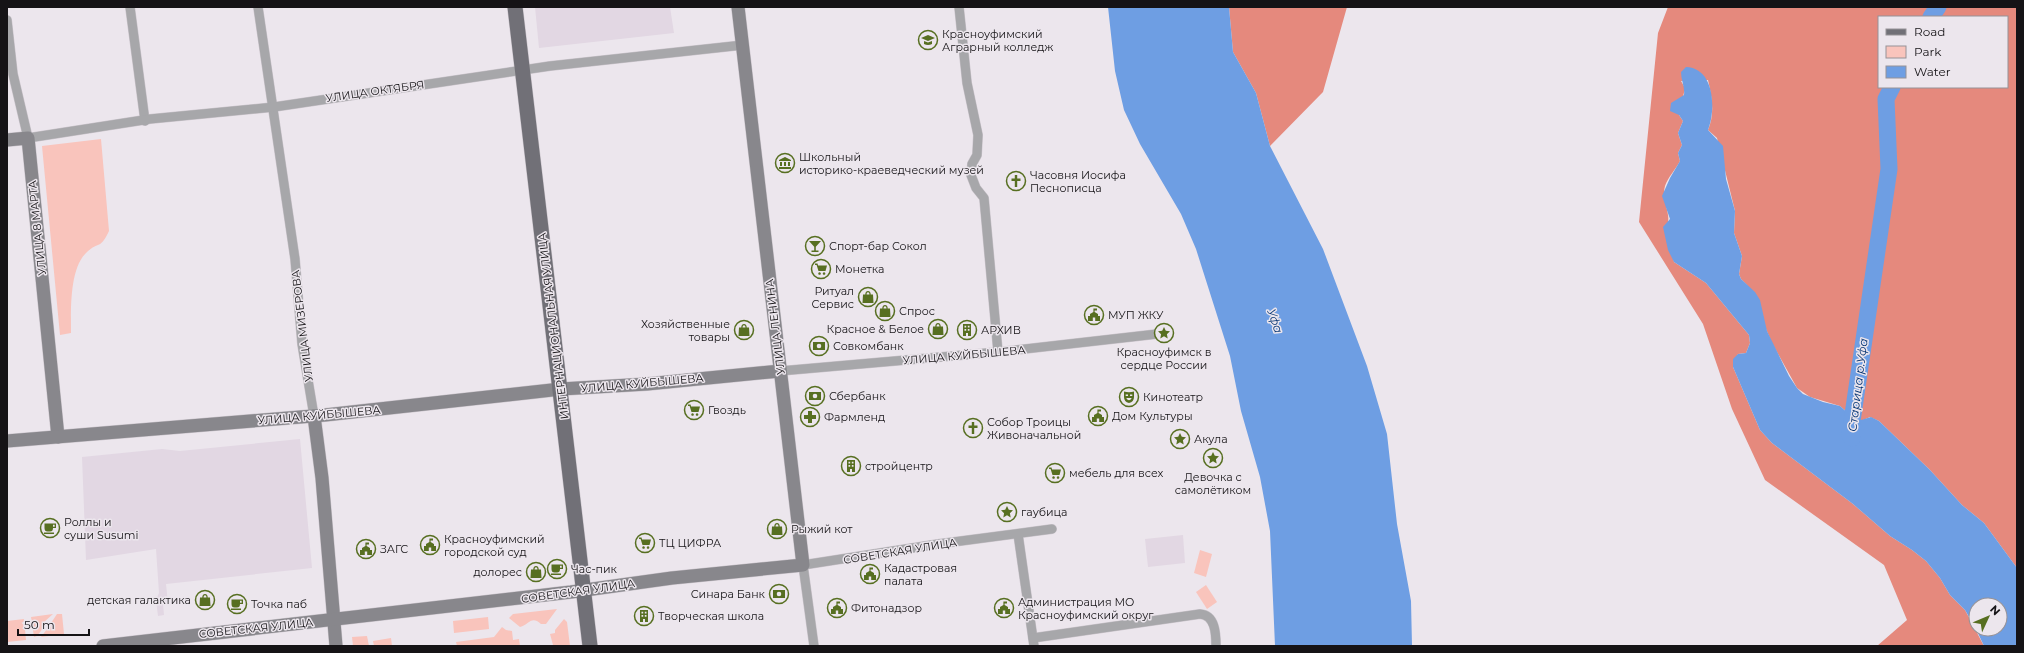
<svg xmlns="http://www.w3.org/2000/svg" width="2024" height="653" viewBox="0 0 2024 653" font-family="Montserrat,sans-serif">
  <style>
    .built { fill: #e2d7e3 }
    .green { fill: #f9c4bc }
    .forest { fill: #e5897d; fill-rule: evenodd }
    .water { fill: #6e9ee3 }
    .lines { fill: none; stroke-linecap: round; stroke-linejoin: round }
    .river { stroke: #6e9ee3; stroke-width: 17 }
    .street-casing { stroke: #cac4cb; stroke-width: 10 }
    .secondary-casing { stroke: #cac4cb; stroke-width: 14 }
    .primary-casing { stroke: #cac4cb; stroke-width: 16 }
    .street { stroke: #a7a7aa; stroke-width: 9 }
    .secondary { stroke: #88878c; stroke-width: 13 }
    .primary { stroke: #717077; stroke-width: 15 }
    .labels { text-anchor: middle; stroke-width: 3; stroke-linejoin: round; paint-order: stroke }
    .poi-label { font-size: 11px; fill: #151316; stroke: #ece6ed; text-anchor: start }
    .street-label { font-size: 11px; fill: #151316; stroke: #ece6ed }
    .water-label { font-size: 12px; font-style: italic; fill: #083674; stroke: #ece6ed }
  </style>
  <rect width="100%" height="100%" fill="#ece6ed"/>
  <!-- built -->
  <g class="built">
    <path d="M535,7H670L674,33L539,48Z"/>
    <path d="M300,439L312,568L166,584L168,603L163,604L164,615L158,616L156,600L159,593L156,549L86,560L82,457L162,449L180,451Z"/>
    <path d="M1183,535L1185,563L1148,567L1145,539Z"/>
  </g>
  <!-- green -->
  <g class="green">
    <path d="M101,139L109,231C100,250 99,241 87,252C69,268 71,311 71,333L60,335L42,146Z"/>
    <path d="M1200,550L1212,554L1206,577L1194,573Z"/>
    <path d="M1206,585L1217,602L1207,609L1196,592Z"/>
    <path d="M557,609L546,624H541C531,615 529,625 520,627L509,618L513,614Z"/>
    <path d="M53,614L43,623L44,627L37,636L34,637L31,617Z"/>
    <path d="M57,614H62L64,634L41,637L47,629H50L51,623Z"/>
    <path d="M488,617L489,629L454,633L453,621Z"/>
    <path d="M24,619L26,640L7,642V621Z"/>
    <path d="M564,619L567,622L570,646L553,645L550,634L555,633V630Z"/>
    <path d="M502,627L506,630L512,631L513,640L519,639L520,646H457L456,642L494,637Z"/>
    <path d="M367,636L369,646H353L352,637Z"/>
    <path d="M391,638L392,646H374L373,641Z"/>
  </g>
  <!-- forest -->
  <g class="forest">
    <path d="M1229,7H1347L1323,92L1270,146L1256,93L1233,52Z"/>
    <path d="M1668,7H2017V568L1984,523L1962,505L1930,470L1879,421L1870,417L1861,421L1849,414L1840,406L1810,397L1797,388L1772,343L1747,285L1741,279L1739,274L1742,256L1734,233L1735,211L1717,138L1708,130C1715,114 1712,97 1708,80L1681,81L1685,88L1679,115L1683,121L1678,133L1682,145L1678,153L1680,161C1676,169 1668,177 1665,186C1661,199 1672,216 1667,224L1674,262L1706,283L1749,335L1750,343L1746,353L1738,354L1733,367L1760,430L1772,443L1853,504L1890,536L1912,550L1926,561L1940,578L1950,595L1965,610L1984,646H1877L1907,620L1884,565L1765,480L1732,409L1703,324L1639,222L1658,33ZM1879,17H2007V87H1879Z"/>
  </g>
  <!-- water -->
  <g class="water">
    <path d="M1108,7H1229L1233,52L1256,93L1270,146L1323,249L1367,366L1387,434L1397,524L1411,601L1412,646H1275L1270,531L1260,477L1241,411L1230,356L1196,249L1181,214L1140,144L1124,110L1115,71Z"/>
    <path d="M1686,67C1715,68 1716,110 1708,130L1723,146L1726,179L1735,211L1734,233L1742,256L1739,274L1741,279L1755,292L1760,300L1767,331L1789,376L1797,388L1803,394L1823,402L1840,406L1849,414L1861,420L1871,417L1879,421L1930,470L1962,505L1984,523L2017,568V646H1984L1976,629H2000V605H1976V629L1965,610L1950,595L1940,578L1926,561L1912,550L1890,536L1853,504L1772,443L1760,430L1733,367V359L1738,354L1746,353L1750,343L1749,335L1706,283L1674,262L1668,250L1663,227L1670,219L1662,196L1670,178L1680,161L1678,153L1682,145L1678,133L1683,121L1679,115L1670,111L1671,103L1684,95C1685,87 1681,80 1681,72Z"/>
  </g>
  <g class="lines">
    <!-- river -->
    <g class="river">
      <path d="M1931,17L1938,7"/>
      <path d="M1852,438L1850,435L1889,169L1886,99L1892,87"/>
    </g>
    <defs>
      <g id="street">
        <path d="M130,7L145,121"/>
        <path d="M258,7L295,259L302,344L314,416"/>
        <path d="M959,7L967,83L978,135L977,155L972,164L971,175L976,188L984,198L998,352"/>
        <path d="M7,20L13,74L28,138L150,119L274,107L550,66L743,45"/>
        <path d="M780,371L998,352L1157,334"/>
        <path d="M1018,534L1034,646"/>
        <path d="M1033,638L1200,614C1215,615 1216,633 1216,646"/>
        <path d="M814,646L803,565L938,544L1052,529"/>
      </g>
      <g id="secondary">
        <path d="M7,140L28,138L58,437"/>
        <path d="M314,416L322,478L336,646"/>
        <path d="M7,441L325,415L561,389L647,384L780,371"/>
        <path d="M103,646L571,592L672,578L803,565L738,7"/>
      </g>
      <path id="primary" d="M515,7L590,646"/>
    </defs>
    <!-- street casing -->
    <use href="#street" class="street-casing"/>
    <!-- secondary casing -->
    <use href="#secondary" class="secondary-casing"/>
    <!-- primary casing -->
    <use href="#primary" class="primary-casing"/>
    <!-- street -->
    <use href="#street" class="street"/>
    <!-- secondary -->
    <use href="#secondary" class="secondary"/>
    <!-- primary -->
    <use href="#primary" class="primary"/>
  </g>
  <!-- icons -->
  <defs>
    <symbol id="university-ring" viewBox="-11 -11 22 22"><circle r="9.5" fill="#ece6ed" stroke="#576f21" stroke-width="1.5"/><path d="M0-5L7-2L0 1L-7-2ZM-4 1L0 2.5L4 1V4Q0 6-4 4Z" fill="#576f21"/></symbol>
    <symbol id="museum-ring" viewBox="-11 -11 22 22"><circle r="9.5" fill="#ece6ed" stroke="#576f21" stroke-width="1.5"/><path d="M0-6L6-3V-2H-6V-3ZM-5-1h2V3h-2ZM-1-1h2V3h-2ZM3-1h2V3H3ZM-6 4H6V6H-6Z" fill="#576f21"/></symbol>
    <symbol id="church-ring" viewBox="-11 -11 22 22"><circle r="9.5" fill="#ece6ed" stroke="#576f21" stroke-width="1.5"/><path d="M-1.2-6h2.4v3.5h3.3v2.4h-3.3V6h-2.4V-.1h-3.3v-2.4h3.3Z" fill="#576f21"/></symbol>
    <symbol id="bar-ring" viewBox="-11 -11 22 22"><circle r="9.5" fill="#ece6ed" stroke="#576f21" stroke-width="1.5"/><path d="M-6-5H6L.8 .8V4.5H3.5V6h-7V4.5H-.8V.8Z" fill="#576f21"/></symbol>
    <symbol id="supermarket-ring" viewBox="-11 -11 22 22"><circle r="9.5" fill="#ece6ed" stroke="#576f21" stroke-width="1.5"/><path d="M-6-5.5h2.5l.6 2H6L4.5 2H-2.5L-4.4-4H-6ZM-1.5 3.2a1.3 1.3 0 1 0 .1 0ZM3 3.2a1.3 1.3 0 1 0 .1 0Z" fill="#576f21"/></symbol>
    <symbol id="shop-ring" viewBox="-11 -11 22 22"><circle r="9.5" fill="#ece6ed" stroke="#576f21" stroke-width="1.5"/><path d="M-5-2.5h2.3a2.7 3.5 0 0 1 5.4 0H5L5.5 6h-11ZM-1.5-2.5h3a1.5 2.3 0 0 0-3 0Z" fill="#576f21"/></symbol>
    <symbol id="civic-ring" viewBox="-11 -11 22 22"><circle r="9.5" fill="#ece6ed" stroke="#576f21" stroke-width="1.5"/><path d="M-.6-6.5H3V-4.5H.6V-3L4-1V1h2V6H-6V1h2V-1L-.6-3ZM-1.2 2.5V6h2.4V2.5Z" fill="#576f21"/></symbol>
    <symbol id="building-ring" viewBox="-11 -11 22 22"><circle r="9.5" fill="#ece6ed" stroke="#576f21" stroke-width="1.5"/><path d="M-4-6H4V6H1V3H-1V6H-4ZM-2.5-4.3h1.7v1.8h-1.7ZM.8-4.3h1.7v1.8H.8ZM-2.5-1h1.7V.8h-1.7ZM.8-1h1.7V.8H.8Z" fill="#576f21"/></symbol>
    <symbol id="sight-ring" viewBox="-11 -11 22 22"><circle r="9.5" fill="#ece6ed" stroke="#576f21" stroke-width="1.5"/><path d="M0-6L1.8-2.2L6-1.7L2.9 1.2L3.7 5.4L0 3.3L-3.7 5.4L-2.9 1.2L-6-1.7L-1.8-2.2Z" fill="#576f21"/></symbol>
    <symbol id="bank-ring" viewBox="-11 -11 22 22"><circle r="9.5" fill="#ece6ed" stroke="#576f21" stroke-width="1.5"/><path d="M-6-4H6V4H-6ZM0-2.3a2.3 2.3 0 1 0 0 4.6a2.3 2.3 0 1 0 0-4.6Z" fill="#576f21"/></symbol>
    <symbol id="theatre-ring" viewBox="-11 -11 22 22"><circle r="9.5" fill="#ece6ed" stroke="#576f21" stroke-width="1.5"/><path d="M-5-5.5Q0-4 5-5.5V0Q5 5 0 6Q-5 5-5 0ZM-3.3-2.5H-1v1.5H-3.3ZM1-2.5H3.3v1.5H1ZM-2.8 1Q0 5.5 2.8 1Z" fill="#576f21"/></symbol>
    <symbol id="pharmacy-ring" viewBox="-11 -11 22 22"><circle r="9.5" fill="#ece6ed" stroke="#576f21" stroke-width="1.5"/><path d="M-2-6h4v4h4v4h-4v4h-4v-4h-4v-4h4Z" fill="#576f21"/></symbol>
    <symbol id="cafe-ring" viewBox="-11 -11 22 22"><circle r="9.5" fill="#ece6ed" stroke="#576f21" stroke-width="1.5"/><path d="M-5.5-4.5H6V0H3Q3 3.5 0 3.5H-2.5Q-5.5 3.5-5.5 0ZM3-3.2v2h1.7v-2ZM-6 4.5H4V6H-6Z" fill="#576f21"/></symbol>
  </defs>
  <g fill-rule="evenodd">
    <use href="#university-ring" x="917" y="29" width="22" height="22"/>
    <use href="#museum-ring" x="774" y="152" width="22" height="22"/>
    <use href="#church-ring" x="1005" y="170" width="22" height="22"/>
    <use href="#bar-ring" x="804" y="235" width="22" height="22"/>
    <use href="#supermarket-ring" x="810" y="258" width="22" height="22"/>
    <use href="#shop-ring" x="857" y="286" width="22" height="22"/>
    <use href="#shop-ring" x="874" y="300" width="22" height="22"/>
    <use href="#civic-ring" x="1083" y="304" width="22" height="22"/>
    <use href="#shop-ring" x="927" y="318" width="22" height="22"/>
    <use href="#shop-ring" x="733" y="319" width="22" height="22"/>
    <use href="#building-ring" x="956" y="319" width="22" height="22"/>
    <use href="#sight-ring" x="1153" y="322" width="22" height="22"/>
    <use href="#bank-ring" x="808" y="335" width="22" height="22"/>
    <use href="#bank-ring" x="804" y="385" width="22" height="22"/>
    <use href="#theatre-ring" x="1118" y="386" width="22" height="22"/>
    <use href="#supermarket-ring" x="683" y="399" width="22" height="22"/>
    <use href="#civic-ring" x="1087" y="405" width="22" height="22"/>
    <use href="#pharmacy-ring" x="799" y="406" width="22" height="22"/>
    <use href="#church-ring" x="962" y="417" width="22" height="22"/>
    <use href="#sight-ring" x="1169" y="428" width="22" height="22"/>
    <use href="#sight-ring" x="1202" y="447" width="22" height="22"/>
    <use href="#building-ring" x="840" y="455" width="22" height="22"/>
    <use href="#supermarket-ring" x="1044" y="462" width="22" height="22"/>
    <use href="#sight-ring" x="996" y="501" width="22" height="22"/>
    <use href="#cafe-ring" x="39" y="517" width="22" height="22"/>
    <use href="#shop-ring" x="766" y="518" width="22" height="22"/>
    <use href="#supermarket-ring" x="634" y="532" width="22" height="22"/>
    <use href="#civic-ring" x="419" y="534" width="22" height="22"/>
    <use href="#civic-ring" x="355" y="538" width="22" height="22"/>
    <use href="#cafe-ring" x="546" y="558" width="22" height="22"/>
    <use href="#shop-ring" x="525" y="561" width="22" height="22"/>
    <use href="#civic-ring" x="859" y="563" width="22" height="22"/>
    <use href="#bank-ring" x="768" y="583" width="22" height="22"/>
    <use href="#shop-ring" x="194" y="589" width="22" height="22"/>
    <use href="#cafe-ring" x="226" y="593" width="22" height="22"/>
    <use href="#civic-ring" x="826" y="597" width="22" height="22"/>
    <use href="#civic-ring" x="993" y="597" width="22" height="22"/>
    <use href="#building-ring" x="633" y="605" width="22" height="22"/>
  </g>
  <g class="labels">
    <!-- poi labels -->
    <g class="poi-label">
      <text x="942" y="38">Красноуфимский<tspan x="942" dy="13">Аграрный колледж</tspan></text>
      <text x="799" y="161">Школьный<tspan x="799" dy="13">историко-краеведческий музей</tspan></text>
      <text x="1030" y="179">Часовня Иосифа<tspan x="1030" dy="13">Песнописца</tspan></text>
      <text x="829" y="250">Спорт-бар Сокол</text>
      <text x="835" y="273">Монетка</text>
      <text x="854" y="295" text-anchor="end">Ритуал<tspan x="854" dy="13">Сервис</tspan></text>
      <text x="899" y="315">Спрос</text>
      <text x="1108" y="319">МУП ЖКУ</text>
      <text x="730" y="328" text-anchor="end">Хозяйственные<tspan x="730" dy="13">товары</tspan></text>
      <text x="924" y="333" text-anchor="end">Красное &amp; Белое</text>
      <text x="981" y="334">АРХИВ</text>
      <text x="833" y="350">Совкомбанк</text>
      <text x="1164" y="356" text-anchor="middle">Красноуфимск в<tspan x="1164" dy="13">сердце России</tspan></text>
      <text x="829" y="400">Сбербанк</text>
      <text x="1143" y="401">Кинотеатр</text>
      <text x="708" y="414">Гвоздь</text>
      <text x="1112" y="420">Дом Культуры</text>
      <text x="824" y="421">Фармленд</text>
      <text x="987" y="426">Собор Троицы<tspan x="987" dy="13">Живоначальной</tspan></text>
      <text x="1194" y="443">Акула</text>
      <text x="865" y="470">стройцентр</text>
      <text x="1069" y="477">мебель для всех</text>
      <text x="1213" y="481" text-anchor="middle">Девочка с<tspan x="1213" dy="13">самолётиком</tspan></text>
      <text x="1021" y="516">гаубица</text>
      <text x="64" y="526">Роллы и<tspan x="64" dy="13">суши Susumi</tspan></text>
      <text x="791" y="533">Рыжий кот</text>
      <text x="444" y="543">Красноуфимский<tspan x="444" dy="13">городской суд</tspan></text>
      <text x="659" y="547">ТЦ ЦИФРА</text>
      <text x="380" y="553">ЗАГС</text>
      <text x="884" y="572">Кадастровая<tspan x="884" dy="13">палата</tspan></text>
      <text x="571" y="573">Час-пик</text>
      <text x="522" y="576" text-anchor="end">долорес</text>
      <text x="765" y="598" text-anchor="end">Синара Банк</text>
      <text x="191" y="604" text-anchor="end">детская галактика</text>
      <text x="1018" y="606">Администрация МО<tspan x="1018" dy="13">Красноуфимский округ</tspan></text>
      <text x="251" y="608">Точка паб</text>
      <text x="851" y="612">Фитонадзор</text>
      <text x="658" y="620">Творческая школа</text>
    </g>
    <!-- street labels -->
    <g class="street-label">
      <text transform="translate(375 91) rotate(-8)" y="4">УЛИЦА ОКТЯБРЯ</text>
      <text transform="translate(37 228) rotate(-96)" y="4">УЛИЦА 8 МАРТА</text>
      <text transform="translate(302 326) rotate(-97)" y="4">УЛИЦА МИЗЕРОВА</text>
      <text transform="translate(553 326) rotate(-97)" y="4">ИНТЕРНАЦИОНАЛЬНАЯ УЛИЦА</text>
      <text transform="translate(775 327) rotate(-97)" y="4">УЛИЦА ЛЕНИНА</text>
      <text transform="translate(964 355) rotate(-5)" y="4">УЛИЦА КУЙБЫШЕВА</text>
      <text transform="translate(642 383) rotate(-5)" y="4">УЛИЦА КУЙБЫШЕВА</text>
      <text transform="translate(319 415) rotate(-5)" y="4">УЛИЦА КУЙБЫШЕВА</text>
      <text transform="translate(900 551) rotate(-9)" y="4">СОВЕТСКАЯ УЛИЦА</text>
      <text transform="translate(578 591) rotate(-8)" y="4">СОВЕТСКАЯ УЛИЦА</text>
      <text transform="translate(256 628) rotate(-6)" y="4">СОВЕТСКАЯ УЛИЦА</text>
    </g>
    <!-- water labels -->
    <g class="water-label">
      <text transform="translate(1275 321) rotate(71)" y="4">Уфа</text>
      <text transform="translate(1858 385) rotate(-83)" y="4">Старица р.Уфа</text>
    </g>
  </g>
  <!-- border -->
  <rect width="2024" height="653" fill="none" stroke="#151316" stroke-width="16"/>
  <!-- legend -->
  <rect x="1878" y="16" width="130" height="72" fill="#ece6ed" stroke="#969297"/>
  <rect x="1886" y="29" width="20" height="6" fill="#717077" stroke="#969297"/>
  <text x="1914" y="36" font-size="12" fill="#151316">Road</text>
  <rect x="1886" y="46" width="20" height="12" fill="#f9c4bc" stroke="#969297"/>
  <text x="1914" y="56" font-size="12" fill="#151316">Park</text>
  <rect x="1886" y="66" width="20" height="12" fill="#6e9ee3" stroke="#969297"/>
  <text x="1914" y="76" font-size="12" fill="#151316">Water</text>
  <!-- north arrow -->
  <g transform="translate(1988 617) rotate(46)"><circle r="19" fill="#ece6ed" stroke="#969297"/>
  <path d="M0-3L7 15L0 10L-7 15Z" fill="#576f21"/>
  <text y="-6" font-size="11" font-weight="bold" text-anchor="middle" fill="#151316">N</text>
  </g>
  <!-- scale -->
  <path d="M18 629v6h71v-6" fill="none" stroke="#151316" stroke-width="2"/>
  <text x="24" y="629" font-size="12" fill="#151316" stroke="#ece6ed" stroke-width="3" paint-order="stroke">50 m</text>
</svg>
